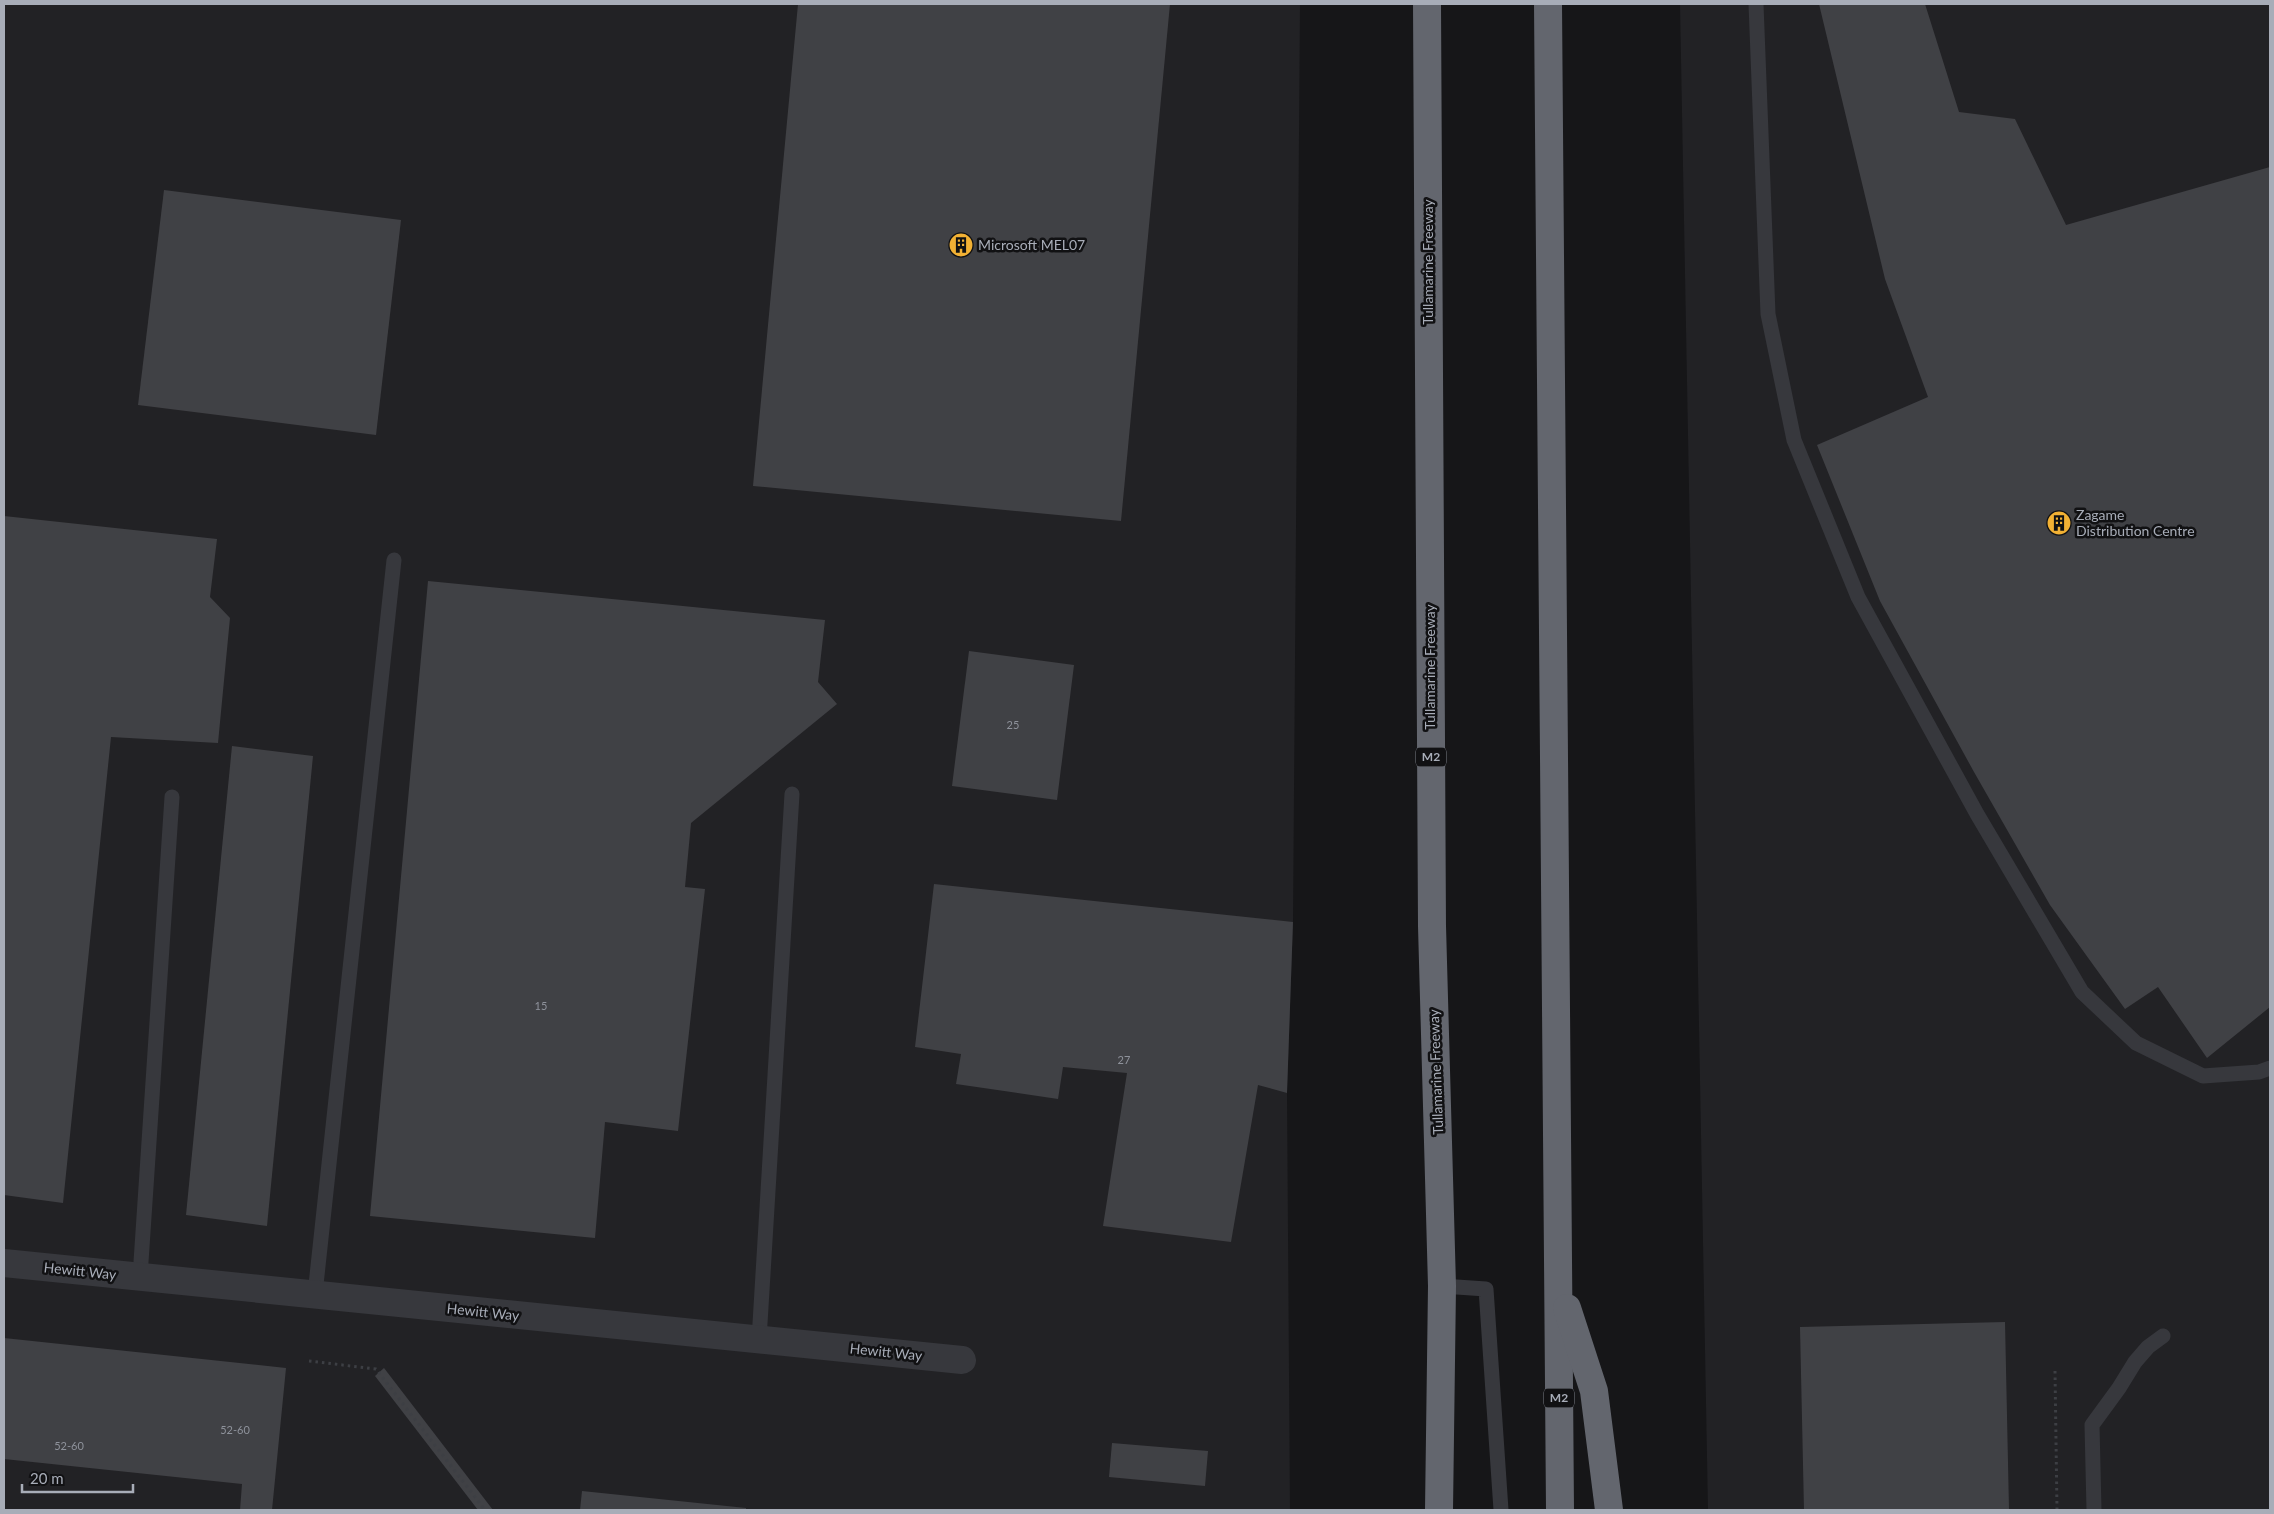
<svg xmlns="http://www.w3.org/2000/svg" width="2274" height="1514" viewBox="0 0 2274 1514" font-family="Lato,sans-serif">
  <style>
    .built { fill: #222225 }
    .building { fill: #404145 }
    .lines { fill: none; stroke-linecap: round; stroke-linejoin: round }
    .path { stroke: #3d3f44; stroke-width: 3; stroke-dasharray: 2.5 4; stroke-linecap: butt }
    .lane { stroke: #37383d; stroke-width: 15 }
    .street { stroke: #37383d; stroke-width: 28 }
    .highway { stroke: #63666e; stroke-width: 28 }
    .labels { text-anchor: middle; stroke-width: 5; stroke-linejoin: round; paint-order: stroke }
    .number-label { font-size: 11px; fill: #8e929b }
    .shield { fill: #111113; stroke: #7b7e86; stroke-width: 1 }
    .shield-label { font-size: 12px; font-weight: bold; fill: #a8adb8 }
    .poi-label { font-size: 14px; fill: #a8adb8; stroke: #111113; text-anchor: start }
    .street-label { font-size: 14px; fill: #a8adb8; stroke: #111113 }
  </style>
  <rect width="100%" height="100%" fill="#161618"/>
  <!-- built -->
  <g class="built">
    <path d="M4,4H1300L1293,922L1287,1093L1290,1510H4Z"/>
    <path d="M1680,4H2270V1510H1708Z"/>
  </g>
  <!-- building -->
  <g class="building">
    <path d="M798,4H1170L1121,521L753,486Z"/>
    <path d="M1819,4H1925L1959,112L2015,119L2066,225L2270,167V1007L2207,1058L2158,987L2125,1009L2050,905L1974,772L1880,601L1817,445L1928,397L1885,279Z"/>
    <path d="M164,190L401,220L376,435L138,405Z"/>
    <path d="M4,516L217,539L210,597L230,618L218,743L111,737L63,1203L4,1195Z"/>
    <path d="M428,581L825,620L818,682L837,704L691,823L685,887L705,889L678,1131L605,1122L595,1238L370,1216Z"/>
    <path d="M969,651L1074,665L1057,800L952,786Z"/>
    <path d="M232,746L313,756L267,1226L186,1215Z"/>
    <path d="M934,884L1293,922L1287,1093L1258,1085L1231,1242L1103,1226L1127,1073L1063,1067L1058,1099L956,1084L961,1054L915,1047Z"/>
    <path d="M2005,1322L2009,1510H1804L1800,1327Z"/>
    <path d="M4,1338L286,1368L272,1510H240L242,1484L4,1459Z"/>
    <path d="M384,1368L493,1510H478L375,1376Z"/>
    <path d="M1112,1443L1208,1451L1205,1486L1109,1477Z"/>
    <path d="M582,1491L746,1508V1510H580Z"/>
  </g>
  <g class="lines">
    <!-- path -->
    <g class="path">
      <path d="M309,1361L376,1369L485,1510"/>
      <path d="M2055,1371L2057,1510"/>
    </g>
    <!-- lane -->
    <g class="lane">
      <path d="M1756,4L1768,314L1794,440L1858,597L1977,814L2082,992L2136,1043L2203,1076L2259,1072L2270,1068"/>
      <path d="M140,1277L172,797"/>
      <path d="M1442,1286L1486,1289L1501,1510"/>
      <path d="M315,1294L394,560"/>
      <path d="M759,1340L792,794"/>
      <path d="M2094,1510L2092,1425L2119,1388L2135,1362L2148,1347L2163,1336"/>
    </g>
    <!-- street -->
    <path class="street" d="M4,1263L962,1360"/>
    <!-- highway -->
    <g class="highway">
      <path d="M1427,4L1432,926L1442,1286L1439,1510"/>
      <path d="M1548,4L1560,1510"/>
      <path d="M1567,1308L1594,1391L1609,1510"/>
    </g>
  </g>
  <!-- icons -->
  <defs>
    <symbol id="building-disc" viewBox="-11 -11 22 22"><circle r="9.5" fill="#f2b134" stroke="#111113"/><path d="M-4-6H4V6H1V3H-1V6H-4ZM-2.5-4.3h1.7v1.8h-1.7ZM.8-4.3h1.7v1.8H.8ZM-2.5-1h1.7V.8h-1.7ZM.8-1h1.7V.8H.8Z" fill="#111"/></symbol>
  </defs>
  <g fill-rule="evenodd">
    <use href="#building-disc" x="947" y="231" width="28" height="28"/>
    <use href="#building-disc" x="2045" y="509" width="28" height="28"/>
  </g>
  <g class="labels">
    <!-- number labels -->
    <g class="number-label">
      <text x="1013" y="729">25</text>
      <text x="541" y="1010">15</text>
      <text x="1124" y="1064">27</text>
      <text x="235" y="1434">52-60</text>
      <text x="69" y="1450">52-60</text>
    </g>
    <!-- shield labels -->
    <g class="shield">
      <rect x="1416" y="747.5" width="30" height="19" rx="4"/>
      <rect x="1544" y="1388.5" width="30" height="19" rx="4"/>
    </g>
    <g class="shield-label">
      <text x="1431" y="761">M2</text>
      <text x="1559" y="1402">M2</text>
    </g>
    <!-- poi labels -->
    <g class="poi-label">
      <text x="978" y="250">Microsoft MEL07</text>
      <text x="2076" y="520">Zagame<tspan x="2076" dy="16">Distribution Centre</tspan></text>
    </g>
    <!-- street labels -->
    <g class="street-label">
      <text transform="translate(1428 262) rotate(-90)" y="5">Tullamarine Freeway</text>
      <text transform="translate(1430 667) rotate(-90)" y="5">Tullamarine Freeway</text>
      <text transform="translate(1436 1072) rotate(-92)" y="5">Tullamarine Freeway</text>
      <text transform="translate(80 1271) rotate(6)" y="5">Hewitt Way</text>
      <text transform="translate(483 1312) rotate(6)" y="5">Hewitt Way</text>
      <text transform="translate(886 1352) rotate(6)" y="5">Hewitt Way</text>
    </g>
  </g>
  <!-- border -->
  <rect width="2274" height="1514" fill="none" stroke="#a8adb8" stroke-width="10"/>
  <!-- scale -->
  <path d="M22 1484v8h111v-8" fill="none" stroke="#a8adb8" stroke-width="2.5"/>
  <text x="30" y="1484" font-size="15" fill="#a8adb8" stroke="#111113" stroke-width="4" paint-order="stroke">20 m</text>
</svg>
